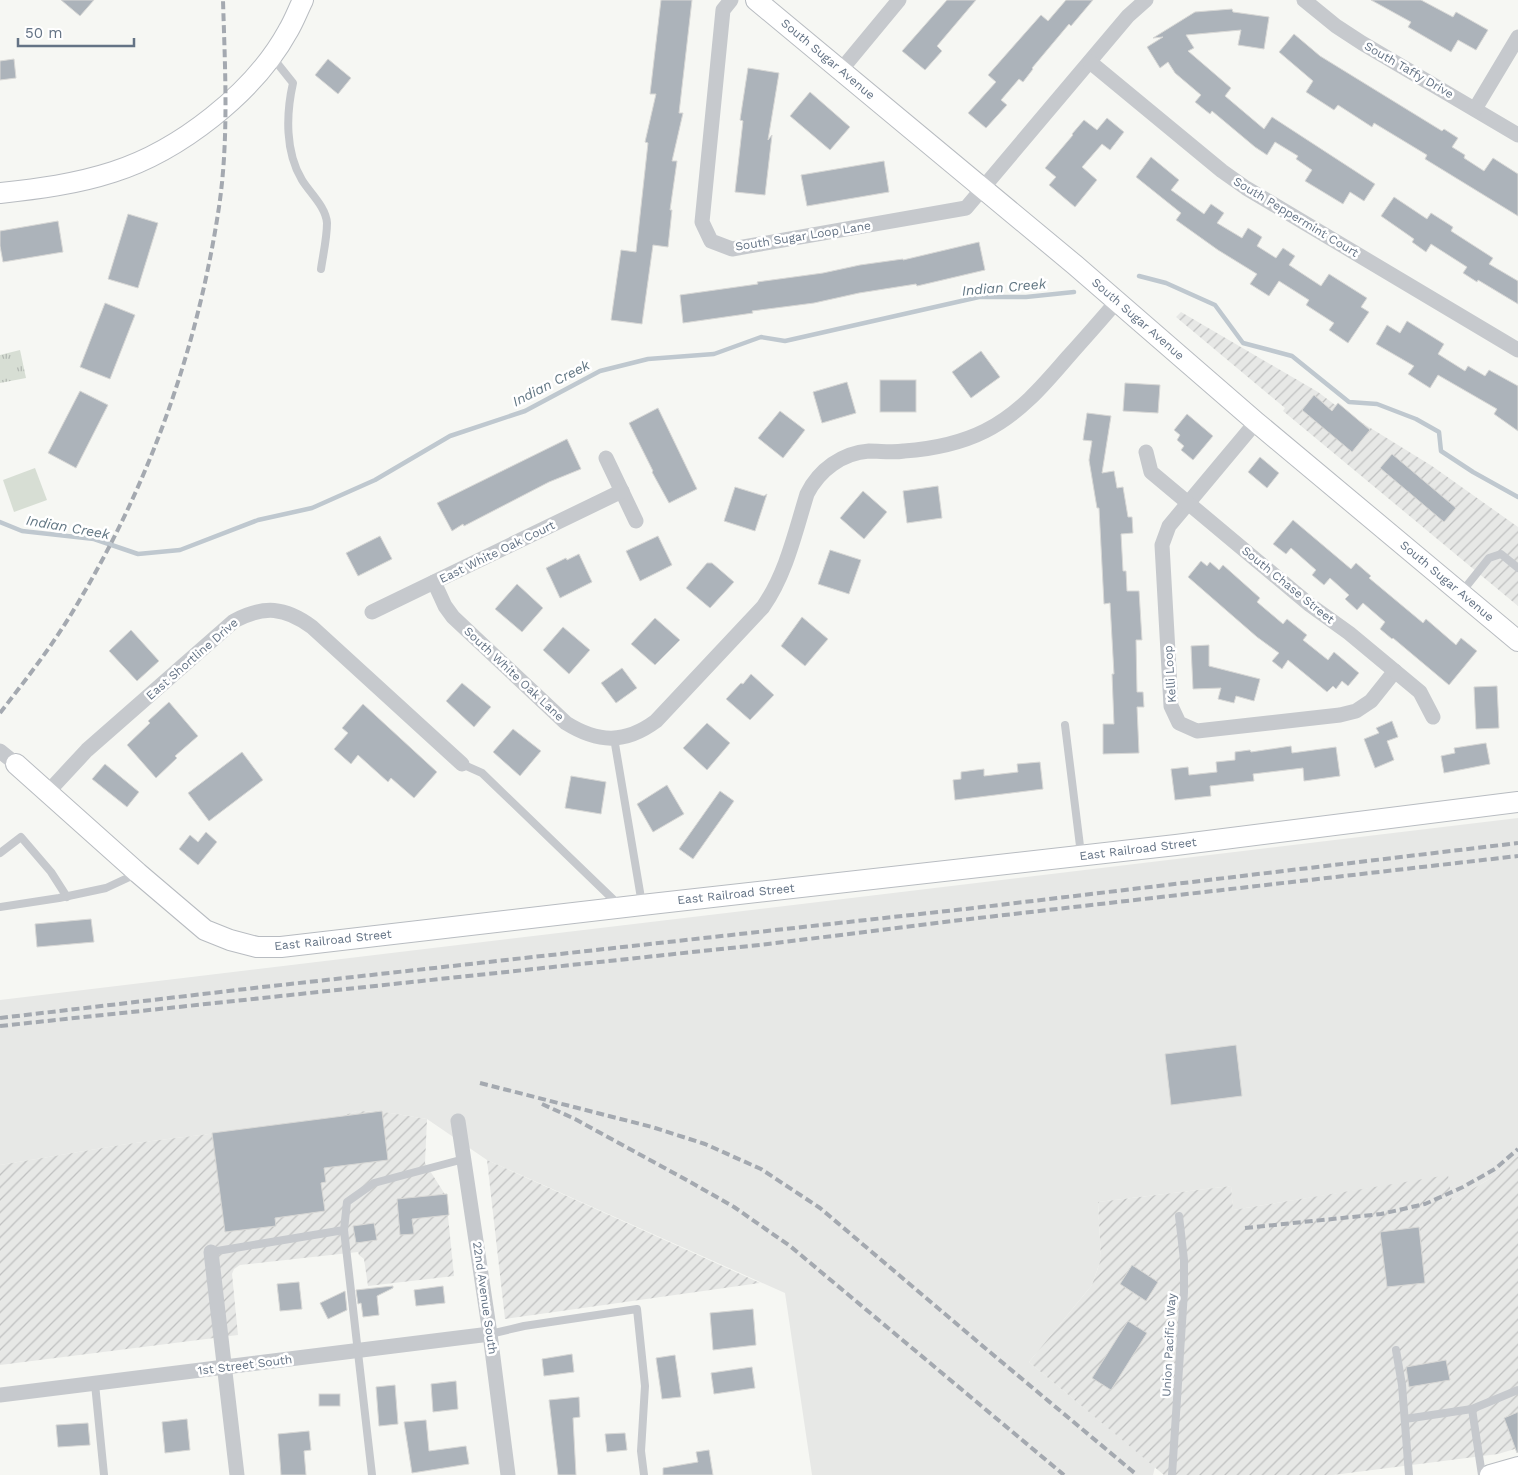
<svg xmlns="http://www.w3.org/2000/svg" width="1518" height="1475" viewBox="0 0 1518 1475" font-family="'Work Sans',sans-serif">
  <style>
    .built { fill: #e7e8e6 }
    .industrial { fill: url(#industrial-furrows) }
    .green { fill: #d7ded4 }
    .park { fill: url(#park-tufts) }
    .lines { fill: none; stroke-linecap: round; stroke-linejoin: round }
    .stream { stroke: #bfc8cf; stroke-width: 4.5 }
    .building { fill: #acb3ba; stroke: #d8d8d6 }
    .secondary-casing { stroke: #b8bcc1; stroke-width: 22 }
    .lane { stroke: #c6c9cd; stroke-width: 8 }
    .street { stroke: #c6c9cd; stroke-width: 15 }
    .secondary { stroke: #fff; stroke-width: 20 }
    .rail { stroke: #a4a9b0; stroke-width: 4; stroke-dasharray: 8 4; stroke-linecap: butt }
    .labels { text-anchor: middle; stroke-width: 5; stroke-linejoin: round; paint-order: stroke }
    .street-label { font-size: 12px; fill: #647385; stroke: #fff }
    .water-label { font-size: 14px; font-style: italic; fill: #607582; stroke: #fff }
  </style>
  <defs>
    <pattern id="industrial-furrows" width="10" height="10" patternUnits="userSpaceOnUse" patternTransform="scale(1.25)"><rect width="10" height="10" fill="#e7e8e6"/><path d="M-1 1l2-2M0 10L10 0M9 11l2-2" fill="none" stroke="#bfc0c0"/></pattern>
    <pattern id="park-tufts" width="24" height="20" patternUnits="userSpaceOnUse" patternTransform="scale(1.25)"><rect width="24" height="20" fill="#d7ded4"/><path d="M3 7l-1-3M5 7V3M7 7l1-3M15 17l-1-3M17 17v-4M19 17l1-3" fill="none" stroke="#b2b8b2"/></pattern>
  </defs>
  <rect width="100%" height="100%" fill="#f6f7f3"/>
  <!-- built -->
  <path class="built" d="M1518,818V1156L1491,1178L1452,1201L1447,1176L1233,1210L1231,1186L1098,1202L1101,1259L1092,1285L1029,1362L1155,1467L1153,1475H812L785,1293L487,1160L427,1119L384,1112L357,1111L333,1119L127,1144L0,1165V1000Z"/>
  <!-- industrial -->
  <g class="industrial">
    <path d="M1181,312L1318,392L1343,411L1432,466L1518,527V606L1283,411L1285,408L1176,317Z"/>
    <path d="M357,1111L384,1112L427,1119L425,1163L446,1196L454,1276L368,1286L364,1259L359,1255L358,1252L240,1265L234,1269L232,1274L238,1335L0,1365V1165L127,1144L333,1119Z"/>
    <path d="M1518,1156V1448L1498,1454L1333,1475H1164L1029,1362L1092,1285L1101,1259L1098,1202L1231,1186L1233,1210L1448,1175L1452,1201L1491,1178Z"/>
    <path d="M487,1160L760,1283L505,1319Z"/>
  </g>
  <!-- green -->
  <path class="green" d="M35,468L47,500L14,512L3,480Z"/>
  <!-- park -->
  <path class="park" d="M20,350L26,378L0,383V355Z"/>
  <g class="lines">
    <!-- stream -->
    <g class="stream">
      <path d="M1139,276L1166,283L1215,305L1243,343L1292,356L1349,402L1377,404L1416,419L1439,432L1441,451L1473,472L1518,497"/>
      <path d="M0,522L22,531L94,539L138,554L180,550L258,520L312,508L375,480L450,436L525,411L600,371L648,359L714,354L761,337L785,341L979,297H1026L1074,292"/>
    </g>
  </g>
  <!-- building -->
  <g class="building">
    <path d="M61,0H94L80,16Z"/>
    <path d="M661,0H692L679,113H683L672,161H677L670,210H672L668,247L653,245L642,324L611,320L621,250L636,252L648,143L645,142L656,94H650Z"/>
    <path d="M947,0H976L937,46L942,51L925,70L902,51Z"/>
    <path d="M1066,0H1093L1071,26L1069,24L1032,68L1033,69L1023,82L1019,79L1001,100L1007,105L986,128L968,113L996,82L988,75L1041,15L1048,21Z"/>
    <path d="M1371,0H1421L1453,17L1456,12L1488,30L1476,50L1458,40L1451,52L1408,27L1411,22Z"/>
    <path d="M1232,9L1233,12L1269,17L1264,49L1238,45L1241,30L1186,35L1194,48L1188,51L1231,88L1225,96L1264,129L1272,117L1375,184L1364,201L1350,192L1343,204L1305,181L1312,170L1296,159L1298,156L1275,142L1267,155L1255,147L1212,111L1210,114L1195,102L1201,95L1175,73L1168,62L1160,68L1147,47L1163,37L1153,38L1195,12Z"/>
    <path d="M1294,34L1320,56L1442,131L1444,129L1458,138L1452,147L1465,155L1464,158L1484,171L1493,158L1518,174V216L1425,159L1427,155L1374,123L1372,127L1338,105L1334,110L1306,92L1313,81L1279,52Z"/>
    <path d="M14,59L16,78L0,80V61Z"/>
    <path d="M328,59L351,78L338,94L315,75Z"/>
    <path d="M748,68L779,73L768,140L772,135L765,195L735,192L743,121L740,120Z"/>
    <path d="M810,92L850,127L830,150L790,116Z"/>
    <path d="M1107,118L1124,132L1110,150L1102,144L1082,167L1097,180L1075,207L1049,185L1056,177L1045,168L1073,135L1072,134L1084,120L1097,130Z"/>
    <path d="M1151,157L1179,180L1171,190L1204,214L1211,204L1224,213L1217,223L1242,238L1248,228L1262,237L1257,246L1276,258L1283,248L1295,256L1289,265L1321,286L1329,274L1367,298L1361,307L1369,312L1348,343L1329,330L1334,323L1306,305L1309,300L1279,281L1269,296L1250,284L1257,274L1218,250L1176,220L1181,213L1136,177Z"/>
    <path d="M884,161L889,192L807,206L801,175Z"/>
    <path d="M1394,197L1427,219L1431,213L1453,227L1451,231L1493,258L1489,264L1518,281V304L1478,280L1477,282L1463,273L1467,267L1431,244L1426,252L1412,242L1414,239L1381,216Z"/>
    <path d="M128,214L158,223L138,288L108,279Z"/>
    <path d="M58,221L63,252L3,262L0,246V231Z"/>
    <path d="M979,242L985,270L917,286L916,284L859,293L814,303L752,311L753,313L683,323L680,295L758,284L757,282L823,273L860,265L903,259V260Z"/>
    <path d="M105,303L135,315L110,379L80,367Z"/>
    <path d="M1407,321L1444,344L1438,354L1465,371L1468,366L1485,376L1489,370L1518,386V431L1494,414L1497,409L1438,375L1430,388L1408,374L1414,366L1376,344L1387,325L1400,333Z"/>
    <path d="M981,351L1000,377L971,398L952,372Z"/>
    <rect x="880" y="380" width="36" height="32"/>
    <path d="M847,382L856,413L822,423L813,392Z"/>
    <path d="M1125,383L1160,385L1158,413L1123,411Z"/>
    <path d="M80,391L108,405L76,468L48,453Z"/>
    <path d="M1314,395L1332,411L1338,403L1370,430L1352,452L1302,410Z"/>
    <path d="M658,408L697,489L669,503L652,472L653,471L629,423Z"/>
    <path d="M780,411L805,430L783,458L758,438Z"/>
    <path d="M1087,413L1111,416L1102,473L1114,471L1117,488L1123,487L1128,517H1132L1133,533L1121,534L1123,571H1126L1127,591H1139L1142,640H1136L1137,692H1143L1144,707H1137L1139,753L1103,754V724H1114L1112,674H1114L1110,603L1104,604L1099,508H1097L1089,460L1092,441L1083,440Z"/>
    <path d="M1187,414L1213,436L1193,460L1181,450L1184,446L1177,440L1180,435L1174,430Z"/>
    <path d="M567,439L581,469L549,482L464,526L463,524L452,531L437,503Z"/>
    <path d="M1392,454L1456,508L1444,522L1380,468Z"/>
    <path d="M1260,457L1279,473L1267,488L1248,472Z"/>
    <path d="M938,486L942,518L907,523L903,491Z"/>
    <path d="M735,487L764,496L767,494L755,531L724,521Z"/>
    <path d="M863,491L887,512L864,539L840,518Z"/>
    <path d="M1293,520L1351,569L1356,563L1371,576L1369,578L1423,623L1426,619L1456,645L1461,638L1477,651L1449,685L1393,638L1392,639L1380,629L1385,622L1363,603L1357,610L1345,599L1349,595L1330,578L1324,585L1312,575L1316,570L1291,548L1286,554L1273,544Z"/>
    <path d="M380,536L392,559L358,576L346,553Z"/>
    <path d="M658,536L672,565L640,581L626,551Z"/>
    <path d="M830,550L861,560L849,594L818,584Z"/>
    <path d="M579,554L592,582L560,598L546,568L566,558L567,560Z"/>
    <path d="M1201,561L1207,566L1210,562L1219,570L1223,565L1260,598L1257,602L1283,624L1287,619L1307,635L1303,640L1328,660L1334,652L1359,673L1348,686L1342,681L1336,689L1333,686L1327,692L1288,660L1282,669L1272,661L1279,653L1257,637L1188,577Z"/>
    <path d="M707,563H712L734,582L710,608L686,588Z"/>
    <path d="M517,584L543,608L522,632L495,609Z"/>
    <path d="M802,617L828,639L805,666L781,646Z"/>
    <path d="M655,618L680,640L655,665L631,644Z"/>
    <path d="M563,627L590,650L569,674L543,650Z"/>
    <path d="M131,630L159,661L137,681L109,651Z"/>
    <path d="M1209,645V666L1260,679L1254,701L1236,696L1234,703L1218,699L1221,688L1193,689L1191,646Z"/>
    <path d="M622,668L637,688L616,703L601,683Z"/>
    <path d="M751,674L774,695L750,720L726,699L741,683L743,684Z"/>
    <path d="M462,683L491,707L474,727L446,701Z"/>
    <path d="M1497,686L1499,728L1476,729L1474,687Z"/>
    <path d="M169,702L198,736L175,756L177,758L156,778L127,745L150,723L148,721Z"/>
    <path d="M363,704L437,772L414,798L391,778L388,782L358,755L351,764L334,749L348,733L342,728Z"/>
    <path d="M1392,721L1398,737L1387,741L1394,760L1375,768L1364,739L1379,733L1376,728Z"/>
    <path d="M707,723L730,743L707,770L683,748Z"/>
    <path d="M513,729L541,751L520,776L493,752Z"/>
    <path d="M1486,743L1490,764L1444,773L1441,756L1455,753L1454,748Z"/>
    <path d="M1291,746L1292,753L1336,747L1340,776L1304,781L1303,768L1253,774L1254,781L1210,786L1211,796L1175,800L1171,769L1188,767L1189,775L1217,772L1216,762L1235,760V752L1250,750L1251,752Z"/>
    <path d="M242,752L263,780L209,821L188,793Z"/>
    <path d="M1040,762L1043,789L955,800L953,780L961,779V772L984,769V776L1018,772L1017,764Z"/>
    <path d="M105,764L139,792L127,807L92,779Z"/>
    <path d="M571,776L606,782L601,814L565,808Z"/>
    <path d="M667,785L684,814L653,832L637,804Z"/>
    <path d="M720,791L734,801L693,859L679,849Z"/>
    <path d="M206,832L217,842L198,865L179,849L190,835L198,842Z"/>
    <path d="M91,919L94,942L37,947L35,924Z"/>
    <path d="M1236,1045L1242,1096L1171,1105L1165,1054Z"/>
    <path d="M382,1111L388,1160L324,1168L326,1182L321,1183L325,1211L275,1218L276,1226L225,1232L212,1133Z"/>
    <path d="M447,1194L449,1215L412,1219L414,1234L400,1235L397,1199Z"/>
    <path d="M374,1223L377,1240L356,1243L353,1226Z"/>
    <path d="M1419,1227L1425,1283L1387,1287L1380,1232Z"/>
    <path d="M1132,1265L1158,1282L1146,1301L1120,1284Z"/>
    <path d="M299,1282L302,1309L280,1311L277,1284Z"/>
    <path d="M393,1286V1288L377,1296L379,1315L363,1317L361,1303L358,1304L356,1290Z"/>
    <path d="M443,1286L445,1303L416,1306L414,1290Z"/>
    <path d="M345,1291L347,1310L328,1319L320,1303Z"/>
    <path d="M753,1309L756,1345L713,1350L710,1313Z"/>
    <path d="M1128,1321L1147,1333L1111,1390L1092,1378Z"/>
    <path d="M572,1354L574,1372L544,1376L542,1359Z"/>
    <path d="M675,1355L681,1397L662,1399L656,1358Z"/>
    <path d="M1446,1360L1450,1380L1409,1387L1406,1367Z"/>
    <path d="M752,1367L755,1388L714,1394L711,1373Z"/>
    <path d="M456,1381L458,1409L433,1412L431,1384Z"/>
    <path d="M395,1385L398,1424L379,1426L376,1387Z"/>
    <rect x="319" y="1394" width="21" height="12"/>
    <path d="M579,1397L580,1417L573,1418L576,1475H558L549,1400Z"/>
    <path d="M1518,1412V1452L1517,1453L1504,1418Z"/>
    <path d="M187,1419L190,1450L165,1453L162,1422Z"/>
    <path d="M426,1420L429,1451L466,1446L469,1464L412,1473L404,1422Z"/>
    <path d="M88,1423L90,1445L58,1447L56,1425Z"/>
    <path d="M309,1431L311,1450L304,1451L306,1475H281L278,1434Z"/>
    <path d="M625,1433L627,1450L607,1452L605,1434Z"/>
    <path d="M709,1450L713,1475H663V1468L698,1462L696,1452Z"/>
  </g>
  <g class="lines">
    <defs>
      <g id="secondary">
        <path d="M756,0L1075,265L1256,422L1518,641"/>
        <path d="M0,193C38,189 76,184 113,172C179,151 254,93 288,31C294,21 298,10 303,0"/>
        <path d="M16,764L138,873L205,930L230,940L257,947H281L642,905L1176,845L1518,802"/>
        <path d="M1490,1475L1518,1467"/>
      </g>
    </defs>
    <!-- secondary casing -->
    <use href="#secondary" class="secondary-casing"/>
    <!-- lane -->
    <g class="lane">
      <path d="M273,58L293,83C286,114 285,152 302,180C310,193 326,207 327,223C327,238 323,255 321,269"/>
      <path d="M1461,593L1489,558L1501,554L1518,568"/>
      <path d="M1065,725L1081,854"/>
      <path d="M614,738L642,904"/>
      <path d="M462,764L482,773L619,905"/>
      <path d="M0,853L21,837L51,872L67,897"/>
      <path d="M0,907L59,898L106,888L136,874"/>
      <path d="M344,1230L372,1475"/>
      <path d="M211,1252L344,1230L347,1202L374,1183L464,1159"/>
      <path d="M490,1334L524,1326L637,1309L645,1386L641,1451L644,1475"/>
      <path d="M1396,1350L1402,1385L1409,1475"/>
      <path d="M95,1384L104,1475"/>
      <path d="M1472,1409L1482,1475"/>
      <path d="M1405,1419L1472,1409L1518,1390"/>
      <path d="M1172,1475L1184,1292V1260L1179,1216"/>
    </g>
    <!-- street -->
    <g class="street">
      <path d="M731,0L723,10L702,222L711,241L732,249L966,208L1128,16L1146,0"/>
      <path d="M1304,0L1336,26L1362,43L1518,135"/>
      <path d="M1090,62L1222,171L1246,188L1518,350"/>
      <path d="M841,70L899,0"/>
      <path d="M1475,109L1518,37"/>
      <path d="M1256,422L1169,526L1162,545L1171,706L1179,723L1197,731L1340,715L1356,711L1371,701L1395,671"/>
      <path d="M1146,452L1151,472L1310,605L1349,633L1420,692L1433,717"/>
      <path d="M606,458L636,521"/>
      <path d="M434,582L445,606L453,617L566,723C598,743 625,744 656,721L763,607C786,574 795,533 807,494C819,470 842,453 869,451C881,451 892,453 904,451C932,449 959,444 985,431C1019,414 1043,386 1067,358C1084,339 1101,320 1117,301"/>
      <path d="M372,612L622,491"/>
      <path d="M0,751L16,764"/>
      <path d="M48,792L87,750L234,621C264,605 285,607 312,627L462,764"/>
      <path d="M458,1121L490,1334L508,1475"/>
      <path d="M211,1252L237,1475"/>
      <path d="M0,1395L490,1334"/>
    </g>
    <!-- secondary -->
    <use href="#secondary" class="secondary"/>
    <!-- rail -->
    <g class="rail">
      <path d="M0,713C24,682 49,650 70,616C147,491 197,353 219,207C229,139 225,69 223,0"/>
      <path d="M0,1018L254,988L974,908L1518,843"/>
      <path d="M0,1026L768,944L961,920L1518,856"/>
      <path d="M480,1083L652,1127L705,1144L761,1169L820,1208L985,1348L1137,1475"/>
      <path d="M542,1104L575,1119L692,1183L734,1207L790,1246L1064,1475"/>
      <path d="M1245,1228L1381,1214L1425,1204L1463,1187L1495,1169L1518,1149"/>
    </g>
  </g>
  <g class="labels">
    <!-- street labels -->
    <g class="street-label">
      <text transform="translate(828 59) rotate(40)" y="4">South Sugar Avenue</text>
      <text transform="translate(1409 70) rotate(30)" y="4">South Taffy Drive</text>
      <text transform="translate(1296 217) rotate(31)" y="4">South Peppermint Court</text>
      <text transform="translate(803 236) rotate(-9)" y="4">South Sugar Loop Lane</text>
      <text transform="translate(1138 319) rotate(41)" y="4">South Sugar Avenue</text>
      <text transform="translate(497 552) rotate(-26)" y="4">East White Oak Court</text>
      <text transform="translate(1447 581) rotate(40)" y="4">South Sugar Avenue</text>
      <text transform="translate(1288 585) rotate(39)" y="4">South Chase Street</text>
      <text transform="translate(192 659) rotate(-41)" y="4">East Shortline Drive</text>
      <text transform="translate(514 674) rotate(43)" y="4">South White Oak Lane</text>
      <text transform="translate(1170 674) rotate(-94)" y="4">Kelli Loop</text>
      <text transform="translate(1138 849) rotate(-7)" y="4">East Railroad Street</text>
      <text transform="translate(736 894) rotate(-6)" y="4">East Railroad Street</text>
      <text transform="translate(333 940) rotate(-6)" y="4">East Railroad Street</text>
      <text transform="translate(485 1298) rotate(82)" y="4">22nd Avenue South</text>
      <text transform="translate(1169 1345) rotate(-87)" y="4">Union Pacific Way</text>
      <text transform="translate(245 1365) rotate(-7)" y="4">1st Street South</text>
    </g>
    <!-- water labels -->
    <g class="water-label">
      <text transform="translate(1004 287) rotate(-5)" y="5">Indian Creek</text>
      <text transform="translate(551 383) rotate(-27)" y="5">Indian Creek</text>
      <text transform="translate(68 527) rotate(10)" y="5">Indian Creek</text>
    </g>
  </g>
  <!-- scale -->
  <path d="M18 38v8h116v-8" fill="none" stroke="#647385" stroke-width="2.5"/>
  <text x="25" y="38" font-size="15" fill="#647385" stroke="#ffffff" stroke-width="4" paint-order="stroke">50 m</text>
</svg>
